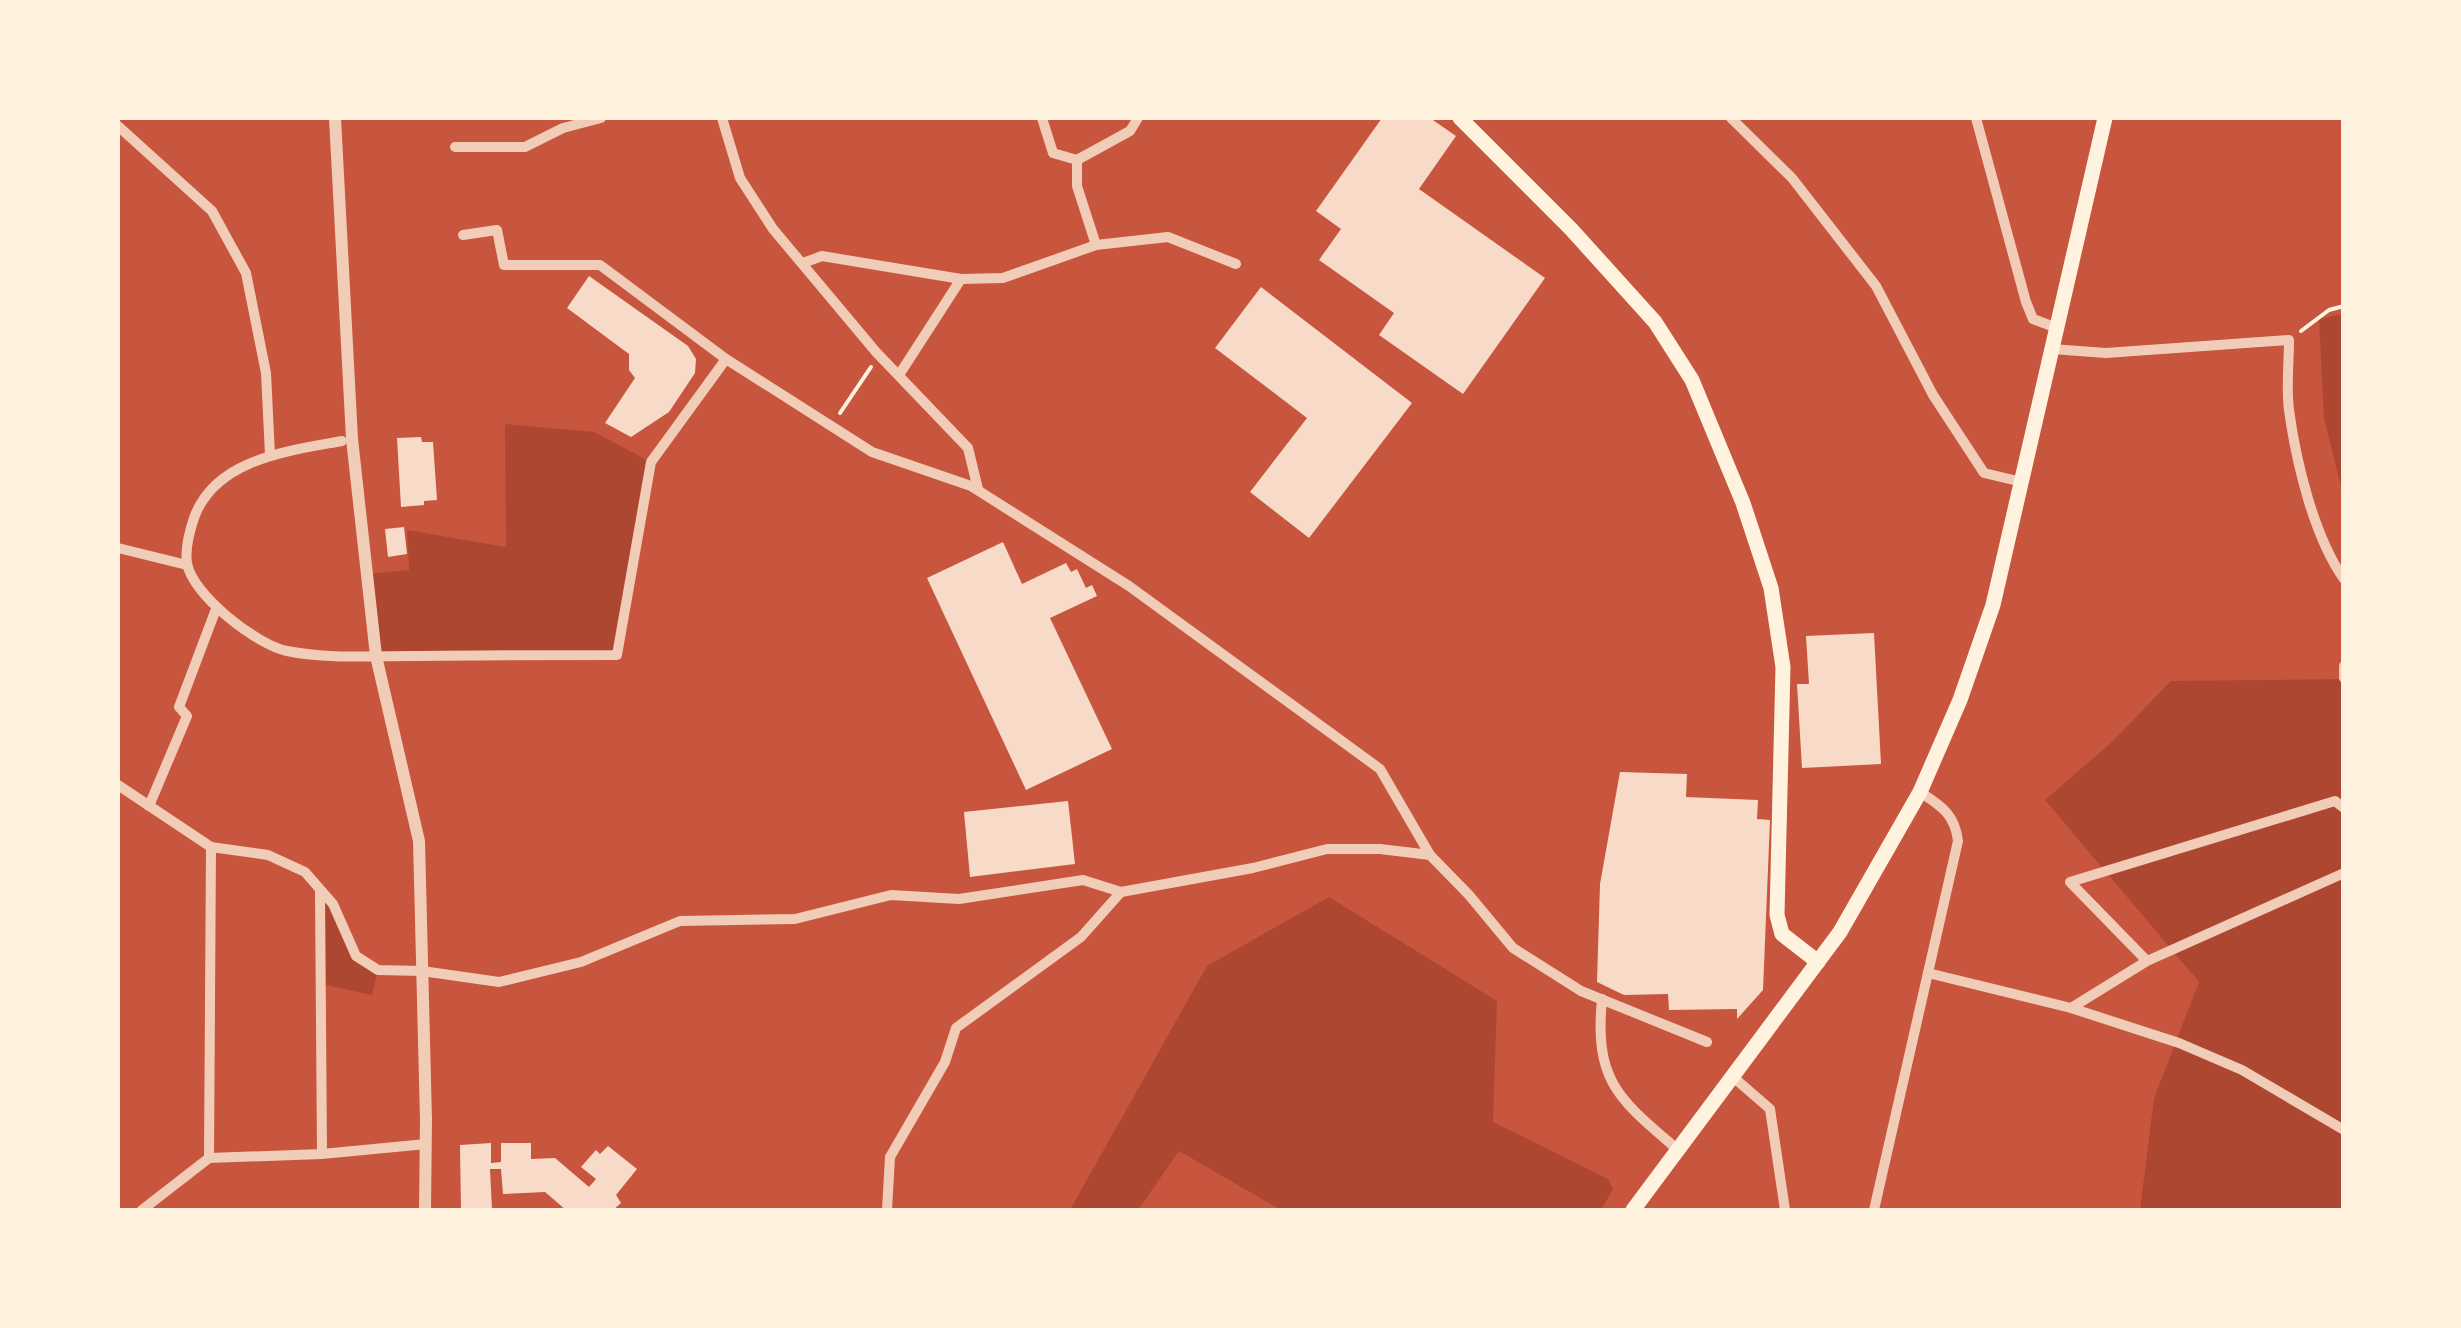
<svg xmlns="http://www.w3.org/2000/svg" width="2461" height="1328" viewBox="0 0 2461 1328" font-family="'Times New Roman',serif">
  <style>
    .green { fill: #ae4732 }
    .building { fill: #f7dbc8 }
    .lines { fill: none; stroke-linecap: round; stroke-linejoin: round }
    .path { stroke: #fff3e0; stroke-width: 4 }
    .minor { stroke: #f1ccb7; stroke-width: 10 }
    .tertiary { stroke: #f1ccb7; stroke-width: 12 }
    .secondary { stroke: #fff3e0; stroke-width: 15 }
  </style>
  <rect width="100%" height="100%" fill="#c8553d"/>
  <!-- green -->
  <g class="green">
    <path d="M2343,314V494L2324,418L2319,319Z"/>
    <path d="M505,424L594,432L651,462L617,655L376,656L367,574L409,570L407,530L506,547Z"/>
    <path d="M2343,679V1210H2140L2154,1098L2199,982L2045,800L2113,741L2171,681Z"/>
    <path d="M320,890L356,956L378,970L372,995L321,984Z"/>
    <path d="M1329,897L1497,1001L1493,1122L1608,1179L1613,1189L1601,1210H1281L1179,1151L1138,1210H1070L1207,966Z"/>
  </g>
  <!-- building -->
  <g class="building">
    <path d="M1382,118H1430L1456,136L1419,189L1545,278L1463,394L1379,335L1394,313L1319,260L1341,229L1316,211Z"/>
    <path d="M589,276L688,346L696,359L695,373L669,412L631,437L605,423L635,378L629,370V354L567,308Z"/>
    <path d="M1261,287L1412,403L1309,538L1250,492L1307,418L1215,348Z"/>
    <path d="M421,437L422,442H433L437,500L424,501V505L401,507L397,438Z"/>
    <path d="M404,527L407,554L388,557L385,529Z"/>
    <path d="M1003,542L1022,584L1066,563L1071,572L1077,569L1086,588L1092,585L1097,596L1050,618L1112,749L1026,790L927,578Z"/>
    <path d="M1874,633L1881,764L1802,768L1797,684H1809L1806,636Z"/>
    <path d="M1620,772L1687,774L1686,797L1758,800L1757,819L1770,820L1763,990L1737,1019V1009L1669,1010L1668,994L1624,995L1597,982L1600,884Z"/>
    <path d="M1068,801L1075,864L970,877L964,812Z"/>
    <path d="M491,1143V1163L501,1162V1143H531V1159L555,1158L589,1187L596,1179L581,1167L596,1150L600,1154L608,1146L637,1169L616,1195L621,1203L613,1210H566L545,1192L503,1194L501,1169H490L492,1210H461L460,1145Z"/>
  </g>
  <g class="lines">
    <!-- path -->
    <g class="path">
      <path d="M2301,331L2329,310L2344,306"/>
      <path d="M840,413L871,367"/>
    </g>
    <!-- minor -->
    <g class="minor">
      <path d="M722,118L740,178L773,229L876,352L968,448L978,489"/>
      <path d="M1042,118L1053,153L1077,160"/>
      <path d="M1731,118L1792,178L1876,286L1933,395L1984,473L2022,482"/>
      <path d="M1976,118L2026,302L2033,319L2057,328"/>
      <path d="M118,126L212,211L246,273L266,373L270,455"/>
      <path d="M455,147H525L563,128L601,118"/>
      <path d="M463,235L497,230L504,265H600L726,359"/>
      <path d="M1096,245L1077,186V160L1130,131L1138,118"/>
      <path d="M803,263L822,256L961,279L899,375"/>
      <path d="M961,279L1003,278L1096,245L1168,237L1236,264"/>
      <path d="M2052,349L2106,353L2289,340C2289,363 2286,388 2289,410C2296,462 2314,537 2344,579"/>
      <path d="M342,441C288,451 215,459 194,518C190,530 185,550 187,563C192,595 257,645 287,651C326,659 371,656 410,656C479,655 548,655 617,655L651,462L726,359L872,452L971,486L1129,586L1380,769L1430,855"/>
      <path d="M118,548L187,565"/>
      <path d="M2344,666V678"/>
      <path d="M118,785L211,847L268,855L305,872L333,904L356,956L378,970L422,971L499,982L581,962L680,921L795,919L891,895L959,899L1083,880L1121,892L1253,868L1327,849H1380L1430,855L1469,895L1513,948L1581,991L1707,1042"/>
      <path d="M149,806L187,716L179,707L216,609"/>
      <path d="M320,891L322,1154"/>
      <path d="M2147,961L2070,882L2335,801L2344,808"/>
      <path d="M1928,973L2071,1008L2147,961L2344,873"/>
      <path d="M1602,999C1594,1082 1619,1099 1677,1149"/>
      <path d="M2071,1008L2179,1043L2242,1070L2344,1130"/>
      <path d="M1732,1076L1770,1109L1785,1210"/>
      <path d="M209,1158L211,847"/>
      <path d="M142,1210L209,1158L322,1154L426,1144"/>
      <path d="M887,1210L890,1157L945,1062L956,1028L1081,937L1121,892"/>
      <path d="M1874,1210L1958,841C1955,814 1941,806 1920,792"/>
    </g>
    <!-- tertiary -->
    <path class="tertiary" d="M335,118L352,439L376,656L419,841L426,1120L425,1210"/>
    <!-- secondary -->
    <g class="secondary">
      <path d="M1460,118L1571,229L1655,322L1692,380L1743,503L1771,588L1783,667L1777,915L1782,934L1818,962"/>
      <path d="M1633,1210L1840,932L1920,792L1960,700L1993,605L2105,118"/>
    </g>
  </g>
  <!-- border -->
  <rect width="2461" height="1328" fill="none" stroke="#fff3e0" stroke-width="240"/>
</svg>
